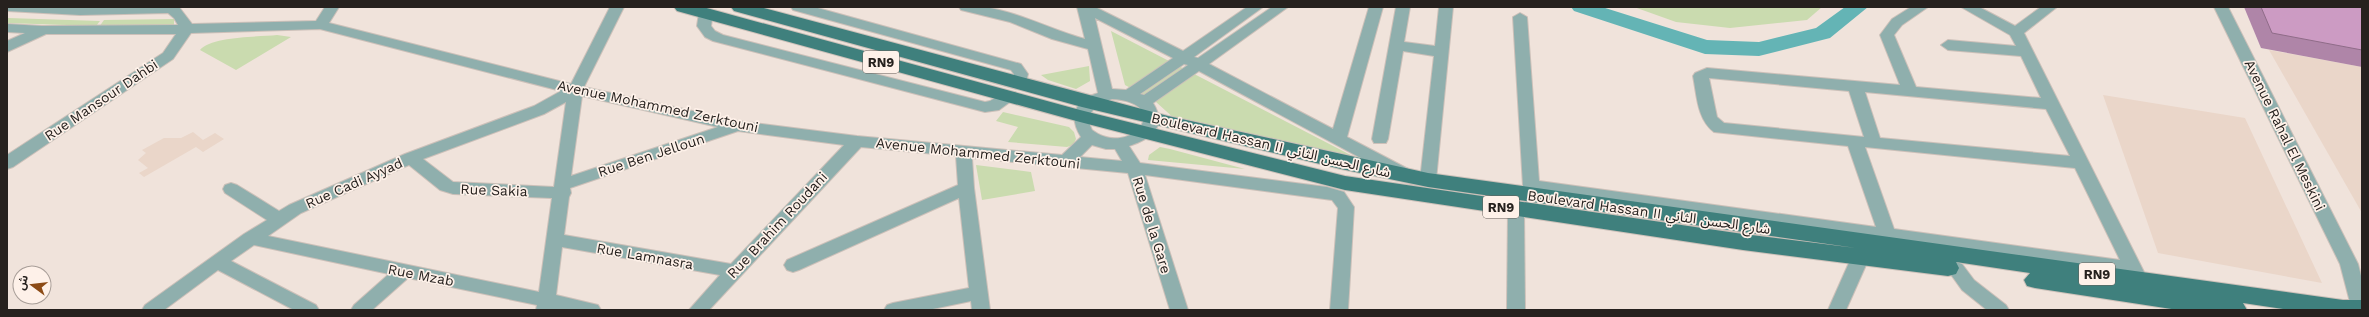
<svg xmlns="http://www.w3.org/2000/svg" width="2369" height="317" viewBox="0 0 2369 317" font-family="'Work Sans','Noto Sans Arabic',sans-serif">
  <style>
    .built { fill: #ead6c9 }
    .green { fill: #cadbaf }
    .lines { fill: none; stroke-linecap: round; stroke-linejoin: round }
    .river { fill: #64b4b5; fill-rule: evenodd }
    .minor-casing { stroke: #ccc0b9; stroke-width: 2 }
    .major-casing { stroke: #ccc0b9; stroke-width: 2 }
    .minor { fill: #8fafad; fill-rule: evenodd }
    .major { fill: #3f807d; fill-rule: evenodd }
    .wall { fill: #af85a8 }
    .building { fill: #cc9bc3; stroke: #8f6c88 }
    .labels { text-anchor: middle; stroke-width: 3.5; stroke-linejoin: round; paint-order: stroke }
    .shield { fill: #fef1e9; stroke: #675f5b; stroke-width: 1 }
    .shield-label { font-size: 13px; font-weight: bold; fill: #26211e }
    .street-label { font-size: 14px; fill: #26211e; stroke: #fef1e9 }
  </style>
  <rect width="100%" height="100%" fill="#f0e3db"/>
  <!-- built -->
  <g class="built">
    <path d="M2269,50L2362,67V213Z"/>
    <path d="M2103,95L2245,118L2322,283L2158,253Z"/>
    <path d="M193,132L203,140L215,133L224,139L203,152L196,147L144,177L139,173L148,168L138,160L146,153L142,150L164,138H181Z"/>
  </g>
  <!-- green -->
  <g class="green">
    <path d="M1634,7H1822L1807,20L1730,28L1676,22Z"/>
    <path d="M8,18L100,21L96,26L7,23Z"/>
    <path d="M174,19V25L99,27L104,20Z"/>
    <path d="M1111,31L1368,164L1176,120L1156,102L1125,85Z"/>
    <path d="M277,35L291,37L236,70L200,50C211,36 259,37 277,35Z"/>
    <path d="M1089,66L1090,81L1076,89L1048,80L1041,75Z"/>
    <path d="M1003,112L1069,127L1074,132L1076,139L1073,145L1067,147L1008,142L1018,127L996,121Z"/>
    <path d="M1160,147L1170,149L1245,169L1148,160L1149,155Z"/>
    <path d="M976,165L1031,172L1035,191L982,200Z"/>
  </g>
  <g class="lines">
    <!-- river -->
    <path class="river" d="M1571,7H1602L1707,40L1759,42L1816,28L1845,7H1868L1830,38L1759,56L1705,54L1574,11Z"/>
    <defs>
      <g id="minor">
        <path d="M7,7H179L192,24L316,21L325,7H339L329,23L571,84L610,7H624L584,87L738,121L857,136L1062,155L1081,137C1068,116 1075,100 1098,93L1088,49L1052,39L1010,22L961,10L959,7C967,7 976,6 984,7C1019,12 1051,30 1085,39L1077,7H1095L1183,51L1247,7H1263L1194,57L1198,58L1272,7H1288L1209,64L1333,129L1369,7H1383L1347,137L1410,170L1412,174L1410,178L1404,180L1398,178L1199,71L1153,103C1168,127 1151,139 1129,146L1140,163L1327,187L1344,192L1354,207L1348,310H1330L1338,208L1332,200L1145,175L1188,310H1170L1128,173L972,158L974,188L990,310H972L971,301L928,310H884L887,305L893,303L969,288L959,198L799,270L793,272L787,270L784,265L787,260L958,185L956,156L861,147L709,310H689L720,275L562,247L556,295L598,305L601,310H536L537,305L408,278L372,310H351L354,305L389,274L254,245L231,261L316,305L319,310H294L218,270L164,310H142L145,305L244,234L267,220L225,193L223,189L225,185L231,183L237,185L279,211L289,205L405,154L534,106L561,91L320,29L191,33L173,59L13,167L7,169V155L163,53L176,34H46L7,52V41L25,33L7,32V24L42,26L178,25L174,18L168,13L80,15L7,11ZM1095,18L1173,58L1126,90L1112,89ZM1184,64L1188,65L1144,95L1140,94ZM582,96L718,127L571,176ZM1112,99C1176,103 1130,159 1092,130C1083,113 1097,104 1112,99ZM566,102L554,187L453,182L423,159L544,114ZM738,131L844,145L731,264L564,235L569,197L571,193L570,188ZM1092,145L1106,149H1115L1122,161L1080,157ZM409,165L440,190L453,194L552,198L539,292L268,236L301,213Z"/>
        <path d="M791,7H814L1021,64L1028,74L1025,86H1015L1012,83L1014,74L1011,70L793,10Z"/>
        <path d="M1396,7H1410L1404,42L1435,46L1439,7H1453L1436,180L1434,184L1428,186L1422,184L1420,180L1434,56L1403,51L1388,139L1386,143H1374L1372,139Z"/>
        <path d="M1911,7H1928L1902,25L1894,35L1916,87L2041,98L2021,56L1948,50L1941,45L1948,40L2016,46L2010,35L1961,7H1979L2015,26L2041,7H2057L2024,33L2146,276L2143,281L2137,283L2131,281L2127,274L1537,193L1534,199L1528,201L1522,199L1520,195L1523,186L1513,17L1520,13L1527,17L1539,181L1876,227L1848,146L1714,132C1697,119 1697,96 1693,76L1695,73L1707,68L1900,85L1880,35L1892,19ZM1709,78L1849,91L1864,137L1724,123L1717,117ZM1865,92L2046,109L2070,156L1880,138ZM1865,147L2075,168L2120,260L1894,229Z"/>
        <path d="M2214,7H2228L2358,264L2362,280V310H2353L2351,306L2340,264Z"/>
        <path d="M706,9L713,13L711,26L715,31L723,35L985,102L990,101L1005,92H1015L1018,96L999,110L985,112L713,41L705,37L697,26L699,13Z"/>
        <path d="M1516,203L1522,205L1524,209L1525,310H1507L1508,209L1510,205Z"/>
        <path d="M1861,250L1867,251L1870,256L1846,310H1828L1852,256L1855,251Z"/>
        <path d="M1956,262L1962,264L1974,280L2006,305L2009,310H1987L1962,290L1947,269L1950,264Z"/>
      </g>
      <path id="major" d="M674,7H703L1080,110L1345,176L1743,234L1856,248L1428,187L1341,169L1082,107L734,11L731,7H760L1168,116L1428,173L2343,300H2362V310H2289L2243,303L2247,310H2178L2035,288L2027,286L2024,280L2030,273L1956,262L1959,268L1956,274L1948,276L1743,250L1345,190L1080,122L677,11Z"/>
    </defs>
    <!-- minor casing -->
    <use href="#minor" class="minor-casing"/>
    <!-- major casing -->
    <use href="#major" class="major-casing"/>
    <!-- minor -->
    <use href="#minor" class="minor"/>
    <!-- major -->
    <use href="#major" class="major"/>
  </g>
  <!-- wall -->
  <path class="wall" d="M2244,7H2362V67L2261,48Z"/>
  <!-- building -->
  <path class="building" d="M2261,7H2362V50L2272,33Z"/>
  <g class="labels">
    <!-- shield labels -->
    <g class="shield">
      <rect x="863" y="51" width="36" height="22" rx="3"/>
      <rect x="1483" y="196" width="36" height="22" rx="3"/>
      <rect x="2079" y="263" width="36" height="22" rx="3"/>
    </g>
    <g class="shield-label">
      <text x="881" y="67">RN9</text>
      <text x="1501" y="212">RN9</text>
      <text x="2097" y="279">RN9</text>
    </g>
    <!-- street labels -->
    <g class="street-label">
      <text transform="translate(101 100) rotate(-34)" y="5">Rue Mansour Dahbi</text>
      <text transform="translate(658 106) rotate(12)" y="5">Avenue Mohammed Zerktouni</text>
      <text transform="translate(2285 135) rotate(64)" y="5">Avenue Rahal El Meskini</text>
      <text transform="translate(1271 145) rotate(13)" y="5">Boulevard Hassan II شارع الحسن الثاني</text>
      <text transform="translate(978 153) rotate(6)" y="5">Avenue Mohammed Zerktouni</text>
      <text transform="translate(651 155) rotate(-18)" y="5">Rue Ben Jelloun</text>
      <text transform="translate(354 183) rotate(-24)" y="5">Rue Cadi Ayyad</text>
      <text transform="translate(494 190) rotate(2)" y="5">Rue Sakia</text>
      <text transform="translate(1649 212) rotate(8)" y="5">Boulevard Hassan II شارع الحسن الثاني</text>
      <text transform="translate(777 225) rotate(-47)" y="5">Rue Brahim Roudani</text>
      <text transform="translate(1152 225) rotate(73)" y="5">Rue de la Gare</text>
      <text transform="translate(645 256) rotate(10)" y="5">Rue Lamnasra</text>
      <text transform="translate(421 275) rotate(11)" y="5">Rue Mzab</text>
    </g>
  </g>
  <!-- border -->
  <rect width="2369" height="317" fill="none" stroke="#26211e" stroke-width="16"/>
  <!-- north arrow -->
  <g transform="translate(32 285) rotate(285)"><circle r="19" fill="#fef1e9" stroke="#a89e98"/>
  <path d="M0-3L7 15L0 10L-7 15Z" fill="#8c4b16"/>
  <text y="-6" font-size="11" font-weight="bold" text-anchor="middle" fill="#26211e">ش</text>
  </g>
</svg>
